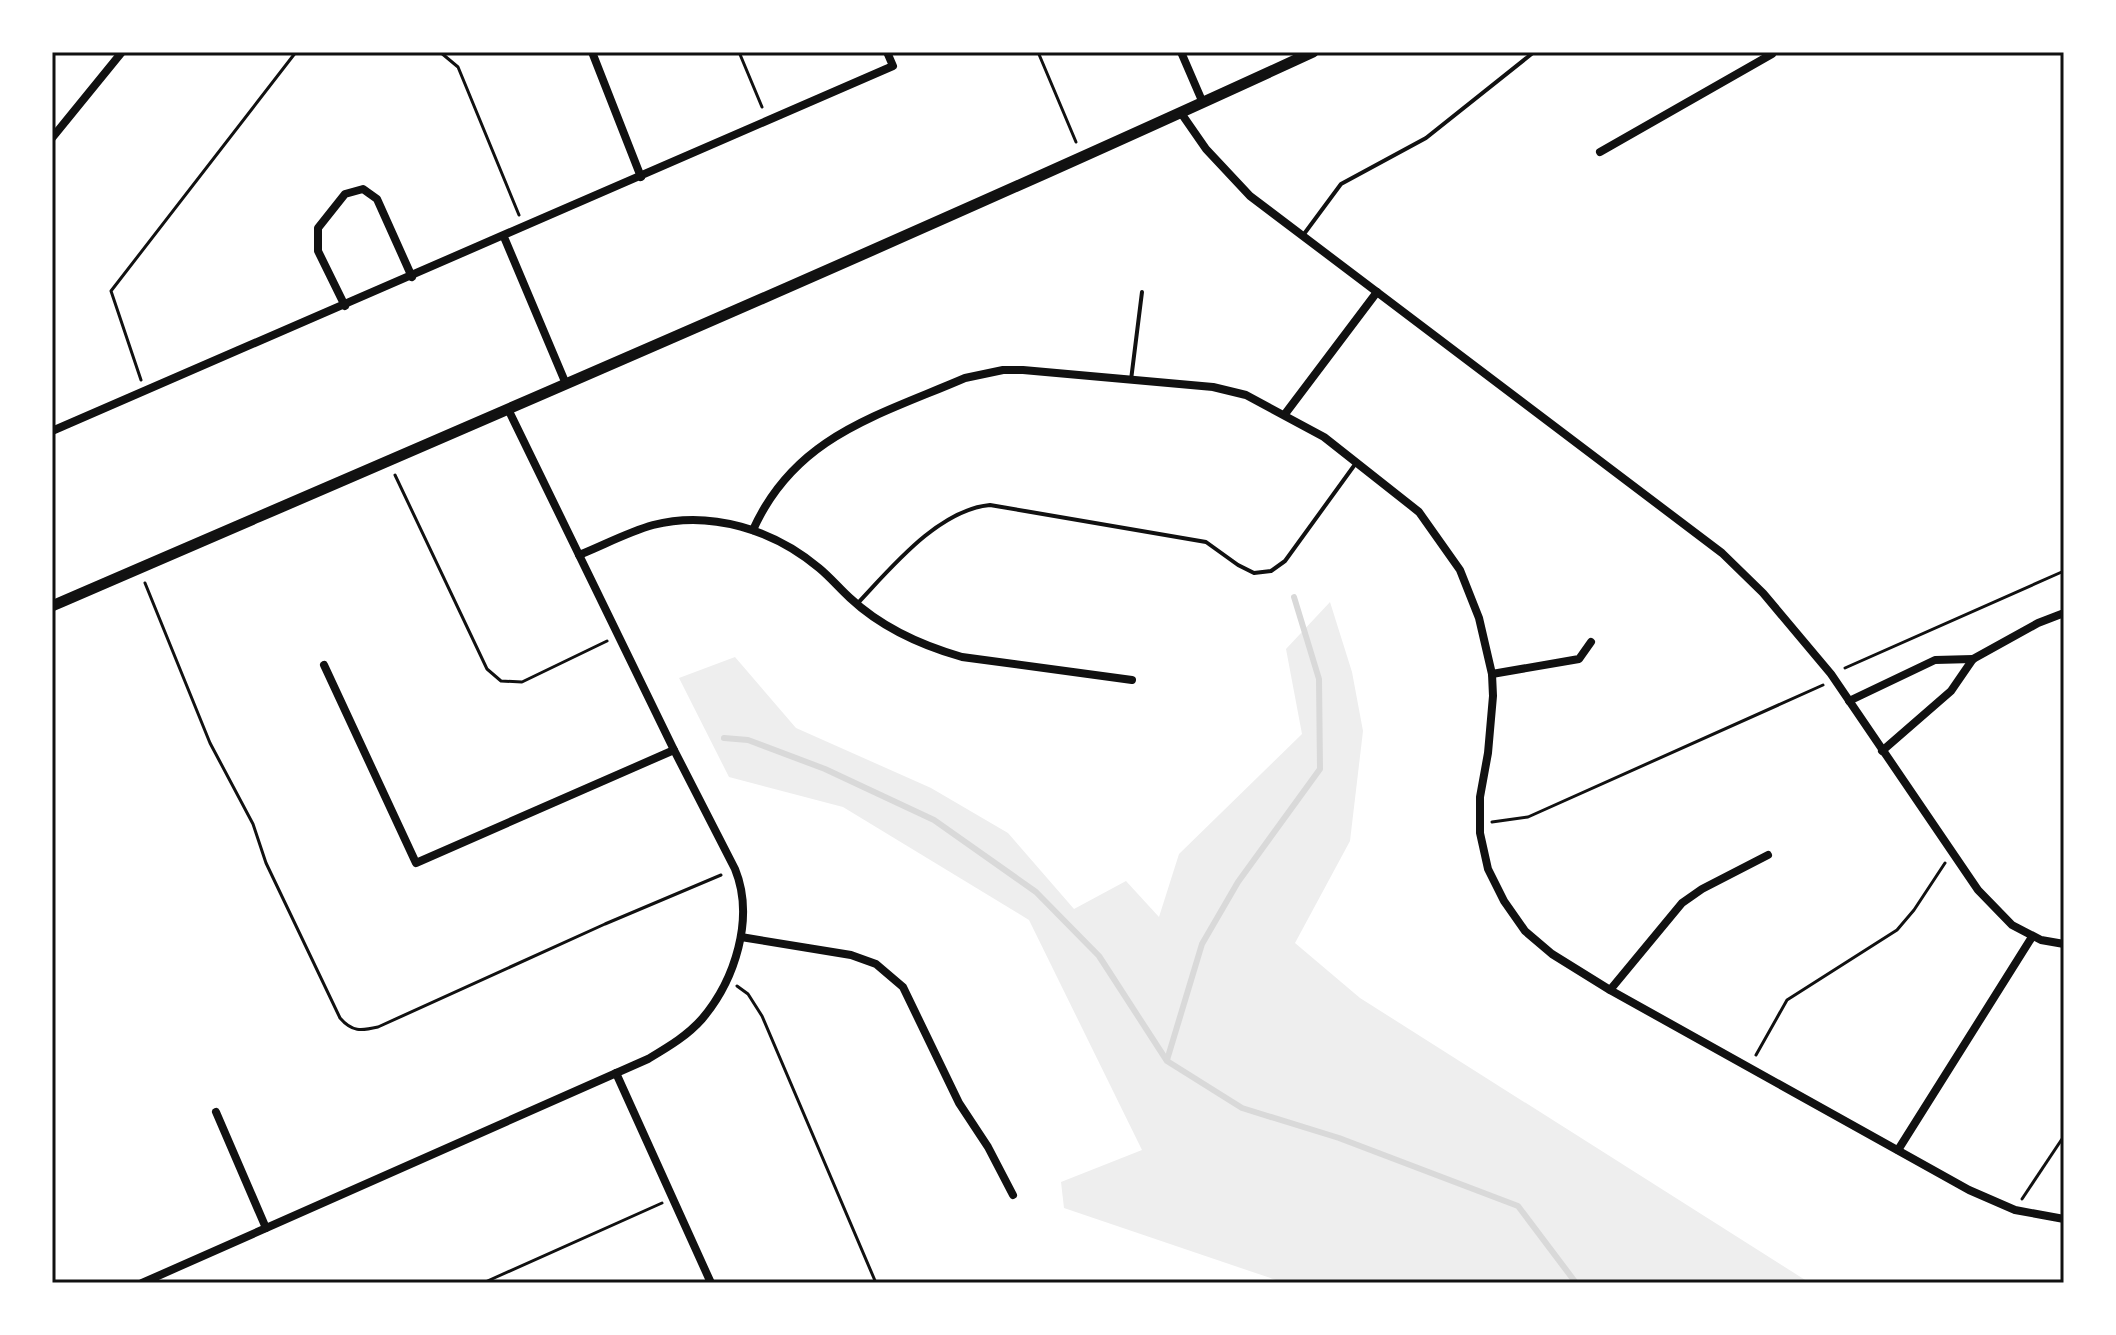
<svg xmlns="http://www.w3.org/2000/svg" width="2116" height="1335" viewBox="0 0 2116 1335" font-family="Arial,sans-serif">
  <style>
    .green { fill: #eee }
    .lines { fill: none; stroke-linecap: round; stroke-linejoin: round }
    .stream { stroke: #d9d9d9; stroke-width: 6 }
    .path { stroke: #111; stroke-width: 3 }
    .service { stroke: #111; stroke-width: 4 }
    .minor { stroke: #111; stroke-width: 8 }
    .tertiary { stroke: #111; stroke-width: 11 }
    .neatline { fill: none; stroke: #111; stroke-width: 3 }
  </style>
  <rect width="100%" height="100%" fill="#fff"/>
  <!-- green -->
  <path class="green" d="M1330,602L1352,672L1363,731L1350,841L1295,943L1360,998L1810,1283H1285L1064,1208L1061,1182L1142,1150L1029,920L843,807L729,777L679,678L735,657L796,728L931,788L1008,833L1074,909L1126,881L1159,917L1179,854L1302,734L1286,649Z"/>
  <g class="lines">
    <!-- stream -->
    <g class="stream">
      <path d="M724,738L748,740L825,769L934,820L1036,892L1099,956L1167,1061L1242,1108L1339,1138L1518,1206L1576,1283"/>
      <path d="M1167,1060L1202,944L1238,882L1320,769L1319,679L1294,597"/>
    </g>
    <!-- path -->
    <g class="path">
      <path d="M440,52L458,67L519,215"/>
      <path d="M739,52L762,107"/>
      <path d="M1038,52L1076,142"/>
      <path d="M141,380L111,291L296,52"/>
      <path d="M395,475L487,669L501,681L522,682L607,641"/>
      <path d="M145,583L210,743L253,824L266,863L340,1018C352,1032 361,1031 378,1027L605,924L721,875"/>
      <path d="M1845,668L2064,571"/>
      <path d="M1492,822L1528,817L1823,685"/>
      <path d="M737,986L748,994L762,1016L876,1283"/>
      <path d="M1756,1055L1787,1000L1897,930L1914,910L1945,863"/>
      <path d="M2022,1199L2064,1136"/>
      <path d="M483,1283L662,1203"/>
    </g>
    <!-- service -->
    <g class="service">
      <path d="M1304,234L1341,184L1426,138L1534,52"/>
      <path d="M1131,380L1142,292"/>
      <path d="M857,604C891,568 938,510 990,505L1206,542L1238,565L1254,573L1271,571L1285,561L1356,463"/>
    </g>
    <!-- minor -->
    <g class="minor">
      <path d="M592,52L641,177"/>
      <path d="M1181,52L1203,103"/>
      <path d="M1181,113L1206,149L1250,196L1722,553L1763,593L1831,674L1978,890L2012,925L2041,940L2064,944"/>
      <path d="M52,138L122,52"/>
      <path d="M1600,152L1772,54L1771,52"/>
      <path d="M504,237L566,384"/>
      <path d="M345,306L318,251V228L345,194L363,189L377,199L412,277"/>
      <path d="M1285,414L1377,292"/>
      <path d="M52,431L893,66L887,52"/>
      <path d="M753,530C795,436 877,416 965,378L1003,370H1023L1213,387L1246,395L1324,437L1419,512L1460,570L1479,618L1492,674L1493,696L1488,753L1480,797V833L1488,869L1504,901L1525,931L1552,954L1610,990L1969,1190L2015,1210L2064,1219"/>
      <path d="M579,555C604,545 628,532 653,525C711,510 774,530 819,568C830,577 839,588 850,598C882,628 920,645 962,657L1132,680"/>
      <path d="M324,665L416,863L674,750"/>
      <path d="M1492,674L1579,659L1591,642"/>
      <path d="M1849,701L1935,660L1973,659"/>
      <path d="M1882,751L1951,691L1973,659L2038,623L2064,613"/>
      <path d="M741,937L851,955L876,964L903,987L959,1103L988,1147L1013,1195"/>
      <path d="M1610,990L1682,903L1702,889L1768,855"/>
      <path d="M616,1073L711,1283"/>
      <path d="M216,1112L266,1228"/>
      <path d="M1898,1150L2032,937"/>
      <path d="M142,1283L648,1059C668,1047 687,1036 702,1019C735,980 755,918 735,869L674,750L508,409"/>
    </g>
    <!-- tertiary -->
    <path class="tertiary" d="M52,606C473,424 896,244 1313,52"/>
  </g>
  <!-- border -->
  <rect width="2116" height="1335" fill="none" stroke="#ffffff" stroke-width="108"/>
  <rect x="54" y="54" width="2008" height="1227" class="neatline"/>
</svg>
